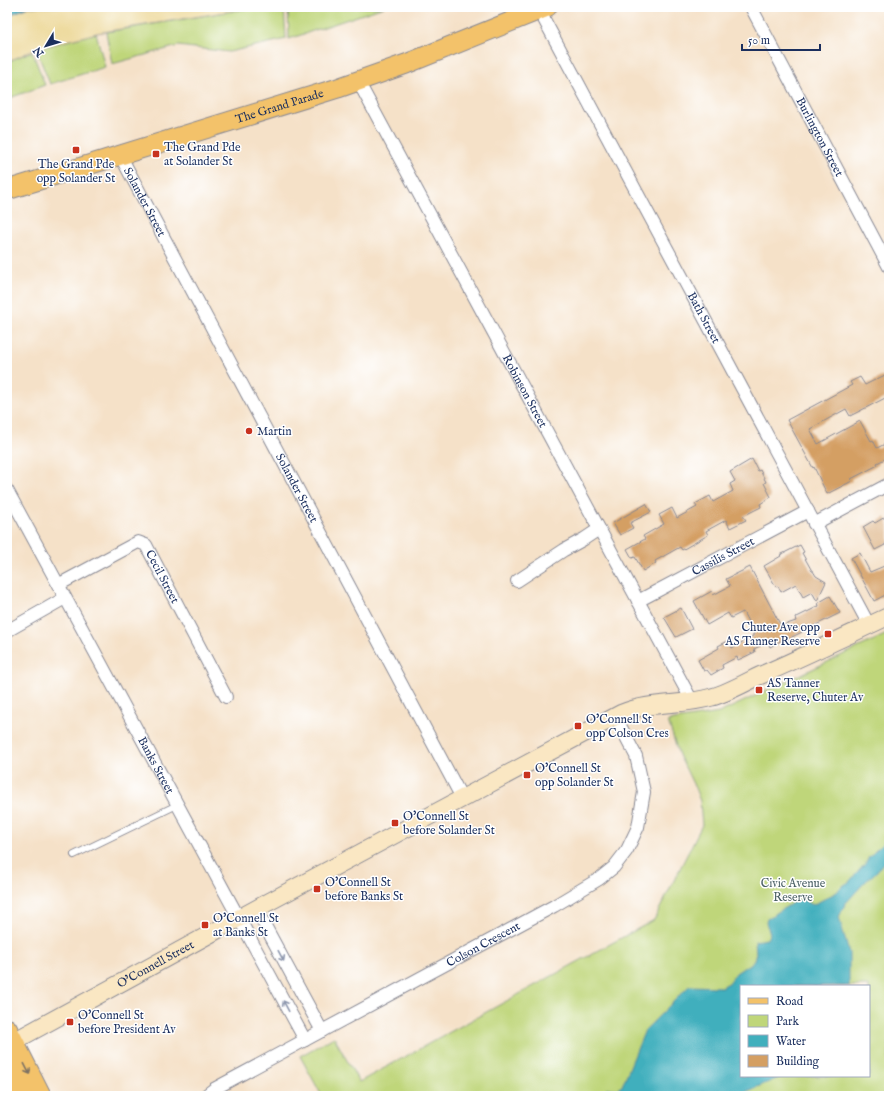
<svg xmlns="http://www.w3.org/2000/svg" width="896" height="1103" viewBox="0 0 896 1103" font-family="'IM FELL English',serif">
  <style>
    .green { fill: #bfd67a; stroke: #6d826c; fill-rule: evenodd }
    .sand { fill: #eeda9e; stroke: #84847e }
    .water { fill: #41afbd; stroke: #2e6f8e }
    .building { fill: #d49f63 }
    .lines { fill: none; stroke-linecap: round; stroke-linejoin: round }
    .service-casing { stroke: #888893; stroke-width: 8 }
    .minor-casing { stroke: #888893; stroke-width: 14 }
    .secondary-casing { stroke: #888893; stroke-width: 19 }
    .primary-casing { stroke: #888893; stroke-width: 21 }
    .trunk-casing { stroke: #888893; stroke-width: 22 }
    .service { stroke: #fff; stroke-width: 6 }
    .minor { stroke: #fff; stroke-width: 12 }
    .secondary { stroke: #fae7c3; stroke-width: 17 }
    .primary { stroke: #f3c26a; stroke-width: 19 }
    .trunk { stroke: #f3c26a; stroke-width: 20 }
    .oneway { stroke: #8d97ae }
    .oneway2 { stroke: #7c7163 }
    .poi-dot { fill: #c8321e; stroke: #fff; stroke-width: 1.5 }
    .labels { text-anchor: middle; stroke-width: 3; stroke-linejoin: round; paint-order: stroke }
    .street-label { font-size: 12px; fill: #1b2f5e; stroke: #fff }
    .poi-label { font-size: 12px; fill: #1b2f5e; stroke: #fff; text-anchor: start }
    .park-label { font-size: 12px; fill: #4c6166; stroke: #fff }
  </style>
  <rect width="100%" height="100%" fill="#fff"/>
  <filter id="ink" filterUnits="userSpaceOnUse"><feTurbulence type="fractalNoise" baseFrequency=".025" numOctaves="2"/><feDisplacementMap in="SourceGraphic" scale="8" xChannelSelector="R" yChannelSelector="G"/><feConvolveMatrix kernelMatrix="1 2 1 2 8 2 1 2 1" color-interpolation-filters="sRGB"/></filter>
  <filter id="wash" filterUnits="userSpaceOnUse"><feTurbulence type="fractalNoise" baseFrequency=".012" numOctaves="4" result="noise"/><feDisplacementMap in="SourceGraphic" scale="16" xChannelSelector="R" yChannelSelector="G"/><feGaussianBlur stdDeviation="0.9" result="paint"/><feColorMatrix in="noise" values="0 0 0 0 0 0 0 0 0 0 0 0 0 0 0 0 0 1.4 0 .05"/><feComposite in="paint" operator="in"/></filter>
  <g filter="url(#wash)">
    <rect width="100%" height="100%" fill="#f5e1c8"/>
    <!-- green -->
    <g class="green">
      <path d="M256,7H284L286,39L229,52L178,46L112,64L106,32Z"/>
      <path d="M288,7H384L289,39Z"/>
      <path d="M96,33L105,67L50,84L36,49Z"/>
      <path d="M32,51L45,85L7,99V62Z"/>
      <path d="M889,633V1096H322L300,1056L334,1037L359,1082L654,920L702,825L700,801L695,788L679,755L668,721L719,713ZM741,986H869V1076H741Z"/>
    </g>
    <!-- sand -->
    <path class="sand" d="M28,7H256L97,33L36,49L7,62V16Z"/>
    <!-- water -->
    <g class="water">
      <path d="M7,7H28L7,16Z"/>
      <path d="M889,837V859L883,863L877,871L864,883L845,904L839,917L849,953V986H741V1076H783L736,1096H602L607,1088L617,1089L622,1086L645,1030L689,986L721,987L729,983L736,973L754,961L756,953L755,941L767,939L770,933L766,923L767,919L794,902L802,899L813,905L837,892L841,887L849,882L865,864L869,857Z"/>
    </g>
    <g id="blocks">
      <!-- building -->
      <g class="building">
        <path d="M889,373V396L850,416L846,409L810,429L818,444L860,421L871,441L873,440L877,448L889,442V457L877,463L878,465L851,479L852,481L827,494L814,467L813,468L787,420L852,385L850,382L860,377L865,385Z"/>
        <path d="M752,459L758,471L760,470L766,482L764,483L771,497L760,504L761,507L743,516L746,520L730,528L726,520L706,531L708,535L682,550L680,547L655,561L656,563L643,571L635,557L632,558L627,549L645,539L643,536L664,524L659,515L672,508L677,518L697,507L695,504L710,496L713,502L733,491L730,484L735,481L730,472Z"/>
        <path d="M646,504L651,512L630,523L633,528L620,535L613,523Z"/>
        <path d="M885,517L889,525V542L885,544V545L875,550L863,527L873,521L875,523Z"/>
        <path d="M800,545L804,552L802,553L812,571H813L816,576L826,582L817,601L812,592L803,597L796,584L781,592L778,586L776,587L764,566L781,556L780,555Z"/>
        <path d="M860,553L870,572L889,564V593L874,601L851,558Z"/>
        <path d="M750,567L781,626L796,621L795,618L819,606L818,603L830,596L840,613L792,637V638L786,641L784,639L770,647L768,642L754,649L755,652L738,660L737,657L722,665L723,668L711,675L707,670L704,671L698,660L719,648L718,646L728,641L732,648L753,636V634L754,633L743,612L731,618L728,613L707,625L694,601L712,591L713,595L730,586L726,579Z"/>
        <path d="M681,608L692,629L676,637L664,617Z"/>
      </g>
    </g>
  </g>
  <g filter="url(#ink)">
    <use href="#blocks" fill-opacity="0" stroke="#888893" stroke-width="1"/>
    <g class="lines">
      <defs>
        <path id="service" d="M74,855L177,805"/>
        <g id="minor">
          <path id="s1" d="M751,7L889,267"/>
          <path id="s2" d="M539,10L869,625"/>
          <path id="s3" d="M358,81L692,701"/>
          <path id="s4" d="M120,155L462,798"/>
          <path id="s5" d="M7,490L305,1040"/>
          <path d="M814,524L889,484"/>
          <path d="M517,581L564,550L584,539L599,529"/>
          <path id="s6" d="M58,585L138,542L146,545L226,697"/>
          <path id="s7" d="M638,601L808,511"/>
          <path d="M7,631L65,598"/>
          <path d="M256,909L322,1031"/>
          <path id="s8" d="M205,1096L214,1089L554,906L599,879L614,867L627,850L638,827L644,792L636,756L615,716"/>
        </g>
        <g id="secondary">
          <path id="s9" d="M7,1045L265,904L622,713C651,701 682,706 712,697C727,693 745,683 759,676C803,657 846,636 889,616"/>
        </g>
        <g id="primary">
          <path id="s10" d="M7,190L338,88L406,64L547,7"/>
        </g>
        <g id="trunk">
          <path d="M7,1029L41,1096"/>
          <path d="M7,1063L22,1096"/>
        </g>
      </defs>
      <!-- service casing -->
      <use href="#service" class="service-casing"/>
      <!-- minor casing -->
      <use href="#minor" class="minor-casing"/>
      <!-- secondary casing -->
      <use href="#secondary" class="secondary-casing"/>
      <!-- primary casing -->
      <use href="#primary" class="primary-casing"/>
      <!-- trunk casing -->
      <use href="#trunk" class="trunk-casing"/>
      <!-- service -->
      <use href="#service" class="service"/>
      <!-- minor -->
      <use href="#minor" class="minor"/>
      <!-- secondary -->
      <use href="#secondary" class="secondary"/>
      <!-- primary -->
      <use href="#primary" class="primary"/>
      <!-- trunk -->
      <use href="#trunk" class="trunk"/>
    </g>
    <!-- one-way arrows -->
    <defs><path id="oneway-shaft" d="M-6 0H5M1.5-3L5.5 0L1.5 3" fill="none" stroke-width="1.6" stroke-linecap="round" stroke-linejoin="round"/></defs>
    <g class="oneway">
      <use href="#oneway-shaft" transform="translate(281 956) rotate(62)"/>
      <use href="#oneway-shaft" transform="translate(286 1006) rotate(-118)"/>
    </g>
    <use class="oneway2" href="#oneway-shaft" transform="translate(27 1069) rotate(63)"/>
  </g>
  <!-- markers -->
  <g class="poi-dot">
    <rect x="72" y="146" width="8" height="8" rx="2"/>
    <rect x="152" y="150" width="8" height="8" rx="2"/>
    <circle cx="249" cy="431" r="4"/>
    <rect x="824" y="630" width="8" height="8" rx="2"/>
    <rect x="755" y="686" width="8" height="8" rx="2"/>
    <rect x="574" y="722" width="8" height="8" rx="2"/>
    <rect x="523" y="771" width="8" height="8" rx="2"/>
    <rect x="391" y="819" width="8" height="8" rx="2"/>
    <rect x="313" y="885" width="8" height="8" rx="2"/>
    <rect x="201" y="921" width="8" height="8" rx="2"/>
    <rect x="66" y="1018" width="8" height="8" rx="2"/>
  </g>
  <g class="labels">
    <!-- street labels -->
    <g class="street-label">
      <text dy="4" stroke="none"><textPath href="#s10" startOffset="285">The Grand Parade</textPath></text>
      <text dy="4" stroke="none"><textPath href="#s1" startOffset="147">Burlington Street</textPath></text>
      <text dy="4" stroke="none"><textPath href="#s4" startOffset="53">Solander Street</textPath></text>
      <text dy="4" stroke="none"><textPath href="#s2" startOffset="349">Bath Street</textPath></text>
      <text dy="4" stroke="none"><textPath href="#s3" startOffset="352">Robinson Street</textPath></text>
      <text dy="4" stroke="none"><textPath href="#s4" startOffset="377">Solander Street</textPath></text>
      <text dy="4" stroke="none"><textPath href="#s7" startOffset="96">Cassilis Street</textPath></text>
      <text dy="4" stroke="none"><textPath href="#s6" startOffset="135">Cecil Street</textPath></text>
      <text dy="4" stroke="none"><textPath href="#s5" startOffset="313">Banks Street</textPath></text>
      <text dy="4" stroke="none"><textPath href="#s8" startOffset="317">Colson Crescent</textPath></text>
      <text dy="4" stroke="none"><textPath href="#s9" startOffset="169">O'Connell Street</textPath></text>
    </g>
    <!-- poi labels -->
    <g class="poi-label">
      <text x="164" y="151">The Grand Pde<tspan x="164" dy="14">at Solander St</tspan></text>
      <text x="76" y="168" text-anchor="middle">The Grand Pde<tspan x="76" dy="14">opp Solander St</tspan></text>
      <text x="257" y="435">Martin</text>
      <text x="820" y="631" text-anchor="end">Chuter Ave opp<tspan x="820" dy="14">AS Tanner Reserve</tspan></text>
      <text x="767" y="687">AS Tanner<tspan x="767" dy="14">Reserve, Chuter Av</tspan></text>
      <text x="586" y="723">O'Connell St<tspan x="586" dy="14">opp Colson Cres</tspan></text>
      <text x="535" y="772">O'Connell St<tspan x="535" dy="14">opp Solander St</tspan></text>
      <text x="403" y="820">O'Connell St<tspan x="403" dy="14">before Solander St</tspan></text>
      <text x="325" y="886">O'Connell St<tspan x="325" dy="14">before Banks St</tspan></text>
      <text x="213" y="922">O'Connell St<tspan x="213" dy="14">at Banks St</tspan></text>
      <text x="78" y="1019">O'Connell St<tspan x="78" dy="14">before President Av</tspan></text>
    </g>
    <!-- park labels -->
    <g class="park-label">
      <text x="793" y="887">Civic Avenue<tspan x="793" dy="14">Reserve</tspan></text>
    </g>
  </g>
  <!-- margin -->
  <rect width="896" height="1103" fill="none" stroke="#fff" stroke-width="24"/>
  <!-- legend -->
  <rect x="740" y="985" width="130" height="92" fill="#ffffff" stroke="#a4acbf"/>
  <rect x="748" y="998" width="20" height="6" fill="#f3c26a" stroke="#a4acbf"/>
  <text x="776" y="1005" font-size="12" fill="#1b2f5e">Road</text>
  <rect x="748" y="1015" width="20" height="12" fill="#bfd67a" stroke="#a4acbf"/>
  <text x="776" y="1025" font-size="12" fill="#1b2f5e">Park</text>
  <rect x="748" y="1035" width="20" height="12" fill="#41afbd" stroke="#a4acbf"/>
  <text x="776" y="1045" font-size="12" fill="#1b2f5e">Water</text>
  <rect x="748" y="1055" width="20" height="12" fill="#d49f63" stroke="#a4acbf"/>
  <text x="776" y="1065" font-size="12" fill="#1b2f5e">Building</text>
  <!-- north arrow -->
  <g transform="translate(46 46) rotate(232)" stroke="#ffffff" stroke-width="3" paint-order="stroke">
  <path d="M0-3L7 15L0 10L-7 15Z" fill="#1b2f5e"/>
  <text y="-6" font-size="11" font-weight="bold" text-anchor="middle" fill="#1b2f5e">N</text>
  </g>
  <!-- scale -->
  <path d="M742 44v6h78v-6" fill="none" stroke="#1b2f5e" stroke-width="2"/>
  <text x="748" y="44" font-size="12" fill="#1b2f5e" stroke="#ffffff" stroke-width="3" paint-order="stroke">50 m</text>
</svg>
